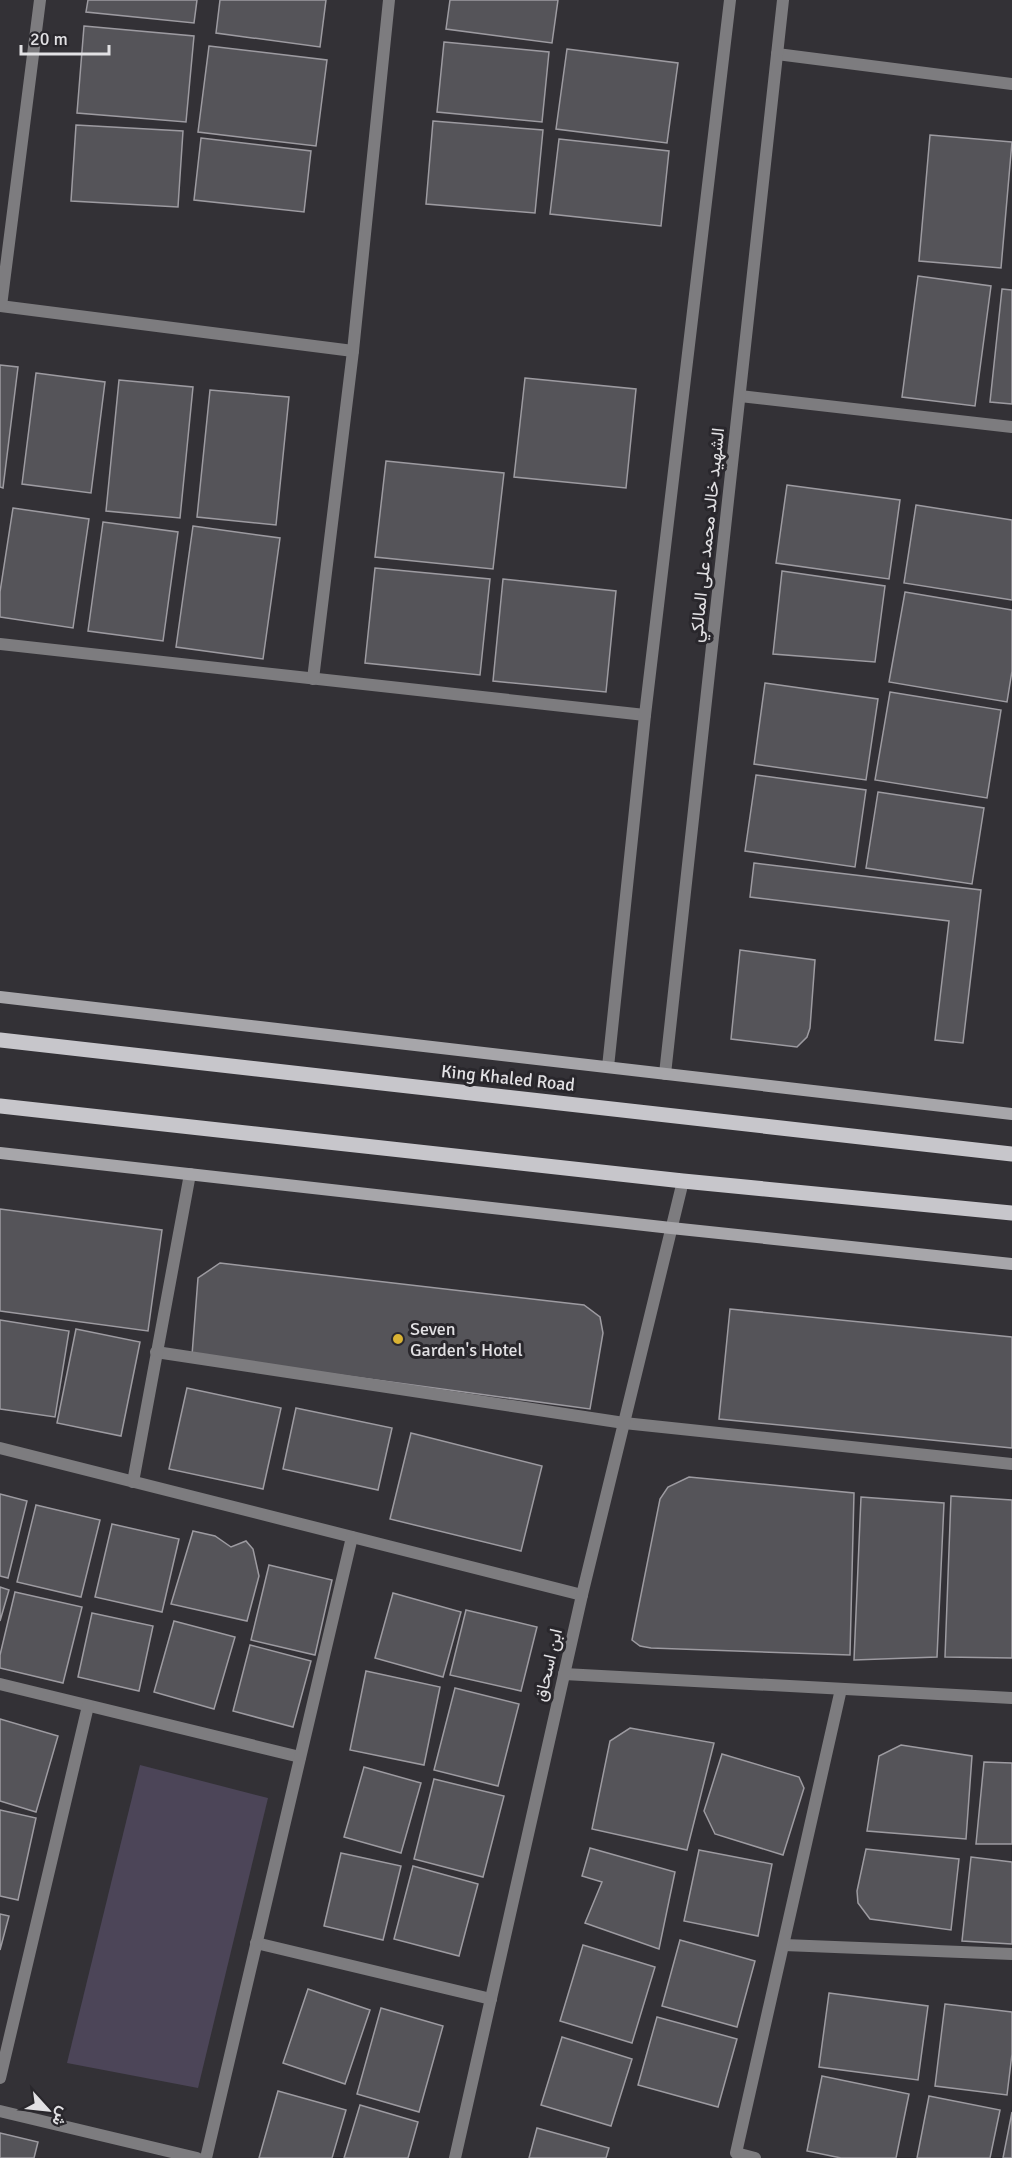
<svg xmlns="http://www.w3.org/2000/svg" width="1012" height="2158" viewBox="0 0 1012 2158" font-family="Signika,Vazirmatn,sans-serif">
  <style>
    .green { fill: #4c4558 }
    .building { fill: #555459; stroke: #9d9ba1; stroke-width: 1.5 }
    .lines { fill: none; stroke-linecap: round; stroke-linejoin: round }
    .street { stroke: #7d7c7f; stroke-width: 12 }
    .secondary { stroke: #a7a6aa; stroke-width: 12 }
    .primary { stroke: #c7c6cb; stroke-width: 15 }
    .poi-dot { fill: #dab333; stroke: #29272c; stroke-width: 2 }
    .labels { text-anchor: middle; stroke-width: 6; stroke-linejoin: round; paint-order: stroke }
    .street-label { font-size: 18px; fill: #e2e1e4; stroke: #29272c }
    .poi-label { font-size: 18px; fill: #e2e1e4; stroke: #29272c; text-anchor: start }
  </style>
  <rect width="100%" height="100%" fill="#333136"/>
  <!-- green -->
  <path class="green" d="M140,1765L268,1798L198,2088L67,2063Z"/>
  <!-- building -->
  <g class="building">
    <path d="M88,0H197L194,23L86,12Z"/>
    <path d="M220,0H326L320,47L216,33Z"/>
    <path d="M450,0H558L552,43L446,29Z"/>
    <path d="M84,26L194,36L186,122L77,113Z"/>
    <path d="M444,42L549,52L542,122L437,112Z"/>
    <path d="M209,46L327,60L316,146L198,132Z"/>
    <path d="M567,49L678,63L667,143L556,129Z"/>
    <path d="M433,121L543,130L535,213L426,204Z"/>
    <path d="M76,125L183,131L178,207L71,201Z"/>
    <path d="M930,135L1012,142L1001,268L919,261Z"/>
    <path d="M201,138L311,151L304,212L194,200Z"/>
    <path d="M559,139L669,151L661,226L550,214Z"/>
    <path d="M918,276L991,286L975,406L902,397Z"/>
    <path d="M1002,289L1012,290V404L990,402Z"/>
    <path d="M0,365L18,367L3,488L0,487Z"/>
    <path d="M36,373L105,382L91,493L22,484Z"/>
    <path d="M525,378L636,389L626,488L514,477Z"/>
    <path d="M119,380L193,387L180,518L106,511Z"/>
    <path d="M210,390L289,397L276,525L197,517Z"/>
    <path d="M386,461L504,473L493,569L375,557Z"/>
    <path d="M787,485L900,500L889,579L776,563Z"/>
    <path d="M916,505L1012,520V600L904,583Z"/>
    <path d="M13,508L89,519L73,628L0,617V592Z"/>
    <path d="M103,522L178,532L163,641L88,631Z"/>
    <path d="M193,526L280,538L263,659L176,647Z"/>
    <path d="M375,568L490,579L480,675L365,663Z"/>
    <path d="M782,571L885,586L875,662L773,654Z"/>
    <path d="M503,579L616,591L606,692L493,681Z"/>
    <path d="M905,592L1012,610V671L1007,702L889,682Z"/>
    <path d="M765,683L878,699L866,780L754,764Z"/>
    <path d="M890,692L1001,710L987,798L875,780Z"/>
    <path d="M756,775L866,790L855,867L745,851Z"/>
    <path d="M878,792L984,808L972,884L866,868Z"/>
    <path d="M754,863L981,890L963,1043L935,1040L949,921L750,897Z"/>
    <path d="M740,950L815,960L810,1028L807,1037L797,1047L731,1039Z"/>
    <path d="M0,1209L162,1230L148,1331L0,1311Z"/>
    <path d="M220,1263L584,1305L600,1317L603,1333L590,1409L192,1355L198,1278Z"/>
    <path d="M730,1309L1012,1337V1448L719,1419Z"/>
    <path d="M0,1320L69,1331L55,1417L0,1409Z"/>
    <path d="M76,1329L140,1342L121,1436L57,1423Z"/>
    <path d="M187,1388L281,1408L263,1489L169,1469Z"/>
    <path d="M296,1408L392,1428L378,1490L283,1469Z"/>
    <path d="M411,1433L542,1466L521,1551L390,1519Z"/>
    <path d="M689,1477L854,1493L850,1655L651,1648L640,1646L632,1640L660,1499L668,1487Z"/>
    <path d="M0,1494L27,1501L8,1578L0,1576Z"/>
    <path d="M951,1496L1012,1500V1658L945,1657Z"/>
    <path d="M861,1497L944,1503L937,1657L854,1660Z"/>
    <path d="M36,1505L100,1520L81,1597L17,1582Z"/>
    <path d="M112,1524L179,1539L162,1612L95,1597Z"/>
    <path d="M193,1531L215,1536L231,1547L246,1541L253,1549L259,1576L247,1621L171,1604Z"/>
    <path d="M269,1565L332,1580L315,1655L251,1640Z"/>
    <path d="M0,1587L9,1590L0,1621Z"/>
    <path d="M15,1592L82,1607L63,1683L0,1668V1655Z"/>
    <path d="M393,1593L461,1612L443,1677L375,1658Z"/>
    <path d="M466,1610L537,1627L521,1691L450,1675Z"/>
    <path d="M92,1613L153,1626L139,1691L78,1677Z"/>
    <path d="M174,1621L235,1637L214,1709L154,1692Z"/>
    <path d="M250,1645L311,1661L293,1727L233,1711Z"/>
    <path d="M366,1671L440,1687L424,1765L350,1750Z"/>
    <path d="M455,1688L519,1704L498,1786L434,1770Z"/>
    <path d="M0,1719L58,1736L36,1812L0,1801Z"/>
    <path d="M630,1728L714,1743L687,1850L592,1829L610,1741Z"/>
    <path d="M901,1745L972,1756L966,1839L867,1831L879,1756Z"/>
    <path d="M722,1754L799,1777L804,1788L783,1855L715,1834L704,1811Z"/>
    <path d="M984,1762L1012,1763V1844H976Z"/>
    <path d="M364,1767L421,1783L401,1853L344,1837Z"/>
    <path d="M434,1779L504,1796L483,1877L414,1859Z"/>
    <path d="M0,1810L36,1818L18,1900L0,1896Z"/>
    <path d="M590,1848L675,1872L659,1949L585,1923L602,1882L582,1876Z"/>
    <path d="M866,1849L959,1859L951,1930L870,1919L858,1903L857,1891Z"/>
    <path d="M699,1850L772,1864L758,1936L684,1921Z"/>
    <path d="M341,1853L401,1866L383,1940L324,1926Z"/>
    <path d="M971,1857L1012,1862V1944L962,1941Z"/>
    <path d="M413,1866L478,1884L459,1956L394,1939Z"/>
    <path d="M0,1914L9,1916L0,1950Z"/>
    <path d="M680,1940L755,1961L737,2027L662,2006Z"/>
    <path d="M583,1945L655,1967L632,2043L560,2021Z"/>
    <path d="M308,1989L370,2010L345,2084L283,2063Z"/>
    <path d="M829,1993L928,2006L918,2080L819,2067Z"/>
    <path d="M945,2004L1012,2012V2054L1007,2095L935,2086Z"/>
    <path d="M381,2008L443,2026L419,2112L357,2094Z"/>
    <path d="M657,2017L737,2039L718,2107L638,2085Z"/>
    <path d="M562,2037L632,2059L611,2126L541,2105Z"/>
    <path d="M822,2076L909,2094L896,2158H841L807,2151Z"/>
    <path d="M278,2091L346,2110L332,2158H259Z"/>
    <path d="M929,2096L1000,2110L990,2158H917Z"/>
    <path d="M360,2105L418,2122L408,2158H344Z"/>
    <path d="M1012,2112V2158H1003Z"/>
    <path d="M537,2128L609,2148L606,2158H529Z"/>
    <path d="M0,2133L38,2142L34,2158H0Z"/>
  </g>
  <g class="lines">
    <!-- street -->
    <g class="street">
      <path d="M777,54L1012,84"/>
      <path d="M0,306L353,351"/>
      <path d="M1,306L40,0"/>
      <path d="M740,396L1012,427"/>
      <path d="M0,644L645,715"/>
      <path d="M313,679L353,351L389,0"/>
      <path d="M608,1067L645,715L730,0"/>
      <path d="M665,1074L783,0"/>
      <path d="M156,1352L624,1423L1012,1464"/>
      <path d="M0,1448L582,1595"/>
      <path d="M133,1482L190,1174"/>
      <path d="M564,1674L1012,1698"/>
      <path d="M0,1684L300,1757"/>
      <path d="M256,1943L491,1999"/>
      <path d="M784,1945L1012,1954"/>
      <path d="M0,2078L88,1706"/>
      <path d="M0,2111L197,2158"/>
      <path d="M206,2158L352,1537"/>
      <path d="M455,2158L582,1595L683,1181"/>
      <path d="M755,2158L736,2153L841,1689"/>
    </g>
    <!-- secondary -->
    <g class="secondary">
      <path d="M0,997L1012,1114"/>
      <path d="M0,1153L671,1228L1012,1264"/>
    </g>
    <!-- primary -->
    <g class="primary">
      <path d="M0,1040L1012,1154"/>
      <path d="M0,1106L683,1181L1012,1213"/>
    </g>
  </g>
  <!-- markers -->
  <circle class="poi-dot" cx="398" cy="1339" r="6"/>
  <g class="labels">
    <!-- street labels -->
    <g class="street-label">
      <text transform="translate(707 535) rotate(-84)" y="6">الشهيد خالد محمد على المالكي</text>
      <text transform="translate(508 1078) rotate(6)" y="6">King Khaled Road</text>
      <text transform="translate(548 1665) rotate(-77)" y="6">ابن اسحاق</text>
    </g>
    <!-- poi labels -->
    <g class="poi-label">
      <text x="410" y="1335">Seven<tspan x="410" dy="21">Garden's Hotel</tspan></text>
    </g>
  </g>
  <!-- north arrow -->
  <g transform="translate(48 2110) rotate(117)" stroke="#29272c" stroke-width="4.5" paint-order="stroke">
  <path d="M0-4.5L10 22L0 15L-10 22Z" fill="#e2e1e4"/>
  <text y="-9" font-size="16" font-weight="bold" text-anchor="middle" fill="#e2e1e4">ش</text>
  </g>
  <!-- scale -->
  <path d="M21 45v9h88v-9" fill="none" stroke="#e2e1e4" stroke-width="3"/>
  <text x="30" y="45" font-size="18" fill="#e2e1e4" stroke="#29272c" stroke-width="4.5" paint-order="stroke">20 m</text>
</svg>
